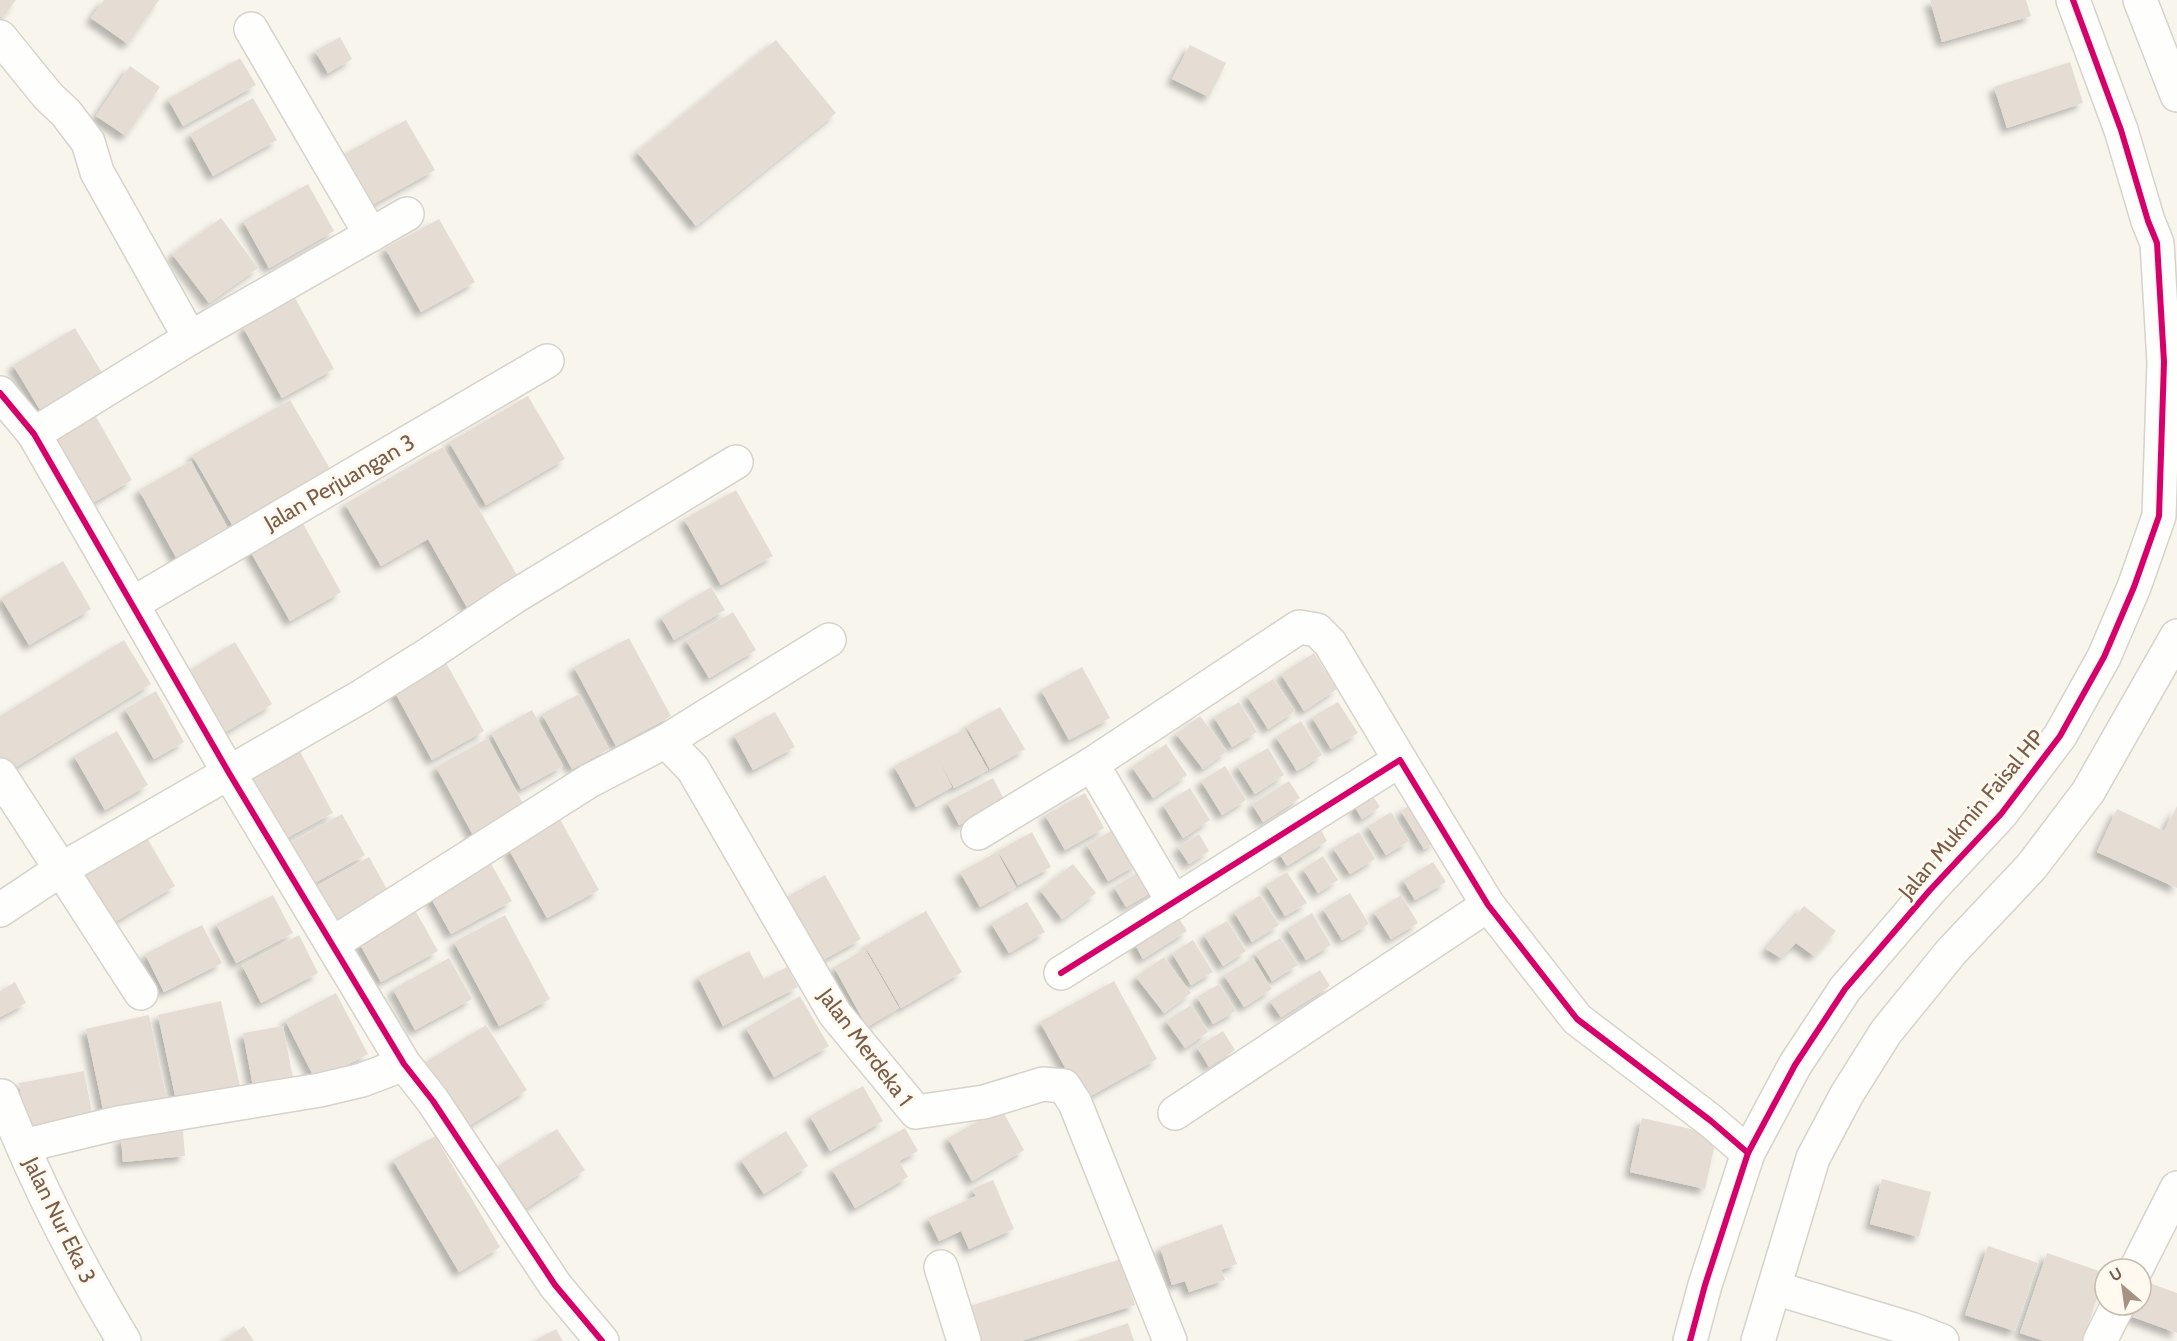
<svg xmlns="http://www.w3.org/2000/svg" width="2177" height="1341" viewBox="0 0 2177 1341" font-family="Cabin,sans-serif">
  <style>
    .building { fill: #e5ddd4; filter: url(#shadow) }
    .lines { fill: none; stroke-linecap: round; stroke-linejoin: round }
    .minor-casing { stroke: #d7d2cb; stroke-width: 36 }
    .minor { stroke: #fefefc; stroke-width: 33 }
    .cycleway-casing { stroke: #fff9ef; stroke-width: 10 }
    .cycleway { stroke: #d6006c; stroke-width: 6 }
    .labels { text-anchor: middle; stroke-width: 6; stroke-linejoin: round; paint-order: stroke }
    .street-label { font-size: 22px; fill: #795d4a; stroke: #fff9ef }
  </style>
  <defs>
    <filter id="shadow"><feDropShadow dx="-5.5" dy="5.5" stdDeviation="3" flood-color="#0004"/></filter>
  </defs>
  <rect width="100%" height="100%" fill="#f8f5ed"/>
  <!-- building -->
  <g class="building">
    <path d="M0,0H16L3,17L0,16Z"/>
    <path d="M104,0H159L128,44L91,18Z"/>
    <path d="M1930,0H2026L2031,16L1942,42Z"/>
    <path d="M340,37L352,59L328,73L315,51Z"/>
    <path d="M776,40L836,113L696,226L637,152Z"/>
    <path d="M1190,45L1226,63L1209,97L1172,79Z"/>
    <path d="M240,58L256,85L183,126L168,99Z"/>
    <path d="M2070,62L2083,103L2007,128L1994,87Z"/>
    <path d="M130,66L160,87L126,136L96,116Z"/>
    <path d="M253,98L277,140L213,176L190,134Z"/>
    <path d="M406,120L435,170L368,207L339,157Z"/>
    <path d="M308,184L334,231L269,268L243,221Z"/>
    <path d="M221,218L258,268L209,303L172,254Z"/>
    <path d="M439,219L475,282L421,312L385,248Z"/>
    <path d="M295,298L334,369L282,398L243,327Z"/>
    <path d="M75,328L104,376L42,413L13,365Z"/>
    <path d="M528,396L565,459L486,505L449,442Z"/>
    <path d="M290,400L332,472L234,528L192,455Z"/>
    <path d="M95,415L132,480L89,505L51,440Z"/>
    <path d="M443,447L521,582L469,611L428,539L381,566L345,504Z"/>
    <path d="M191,461L230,532L178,561L139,490Z"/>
    <path d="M736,490L773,556L721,585L684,519Z"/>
    <path d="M301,520L341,592L290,621L249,549Z"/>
    <path d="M63,561L91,609L29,645L1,598Z"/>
    <path d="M711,587L725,610L674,640L661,617Z"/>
    <path d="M733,612L756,650L709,678L686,640Z"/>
    <path d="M629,638L671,716L616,746L574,667Z"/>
    <path d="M124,640L151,684L6,773L0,763V716Z"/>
    <path d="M235,642L272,704L224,733L187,672Z"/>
    <path d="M1314,653L1337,689L1304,711L1281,674Z"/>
    <path d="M445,661L484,731L432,760L393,689Z"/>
    <path d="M1082,667L1110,718L1069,740L1041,690Z"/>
    <path d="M1273,679L1295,711L1268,729L1247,696Z"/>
    <path d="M156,691L184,742L154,759L125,709Z"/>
    <path d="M579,694L609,749L572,769L542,714Z"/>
    <path d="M1239,702L1257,732L1232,747L1214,717Z"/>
    <path d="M1338,702L1358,733L1331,749L1312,717Z"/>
    <path d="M1000,707L1025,749L990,769L966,726Z"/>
    <path d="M532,710L563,766L521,789L491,733Z"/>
    <path d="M775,712L795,747L753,770L734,735Z"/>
    <path d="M1200,716L1227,751L1203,769L1176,734Z"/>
    <path d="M1301,721L1322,755L1297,771L1276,737Z"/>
    <path d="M965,729L988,770L954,788L938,758L952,787L916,807L894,766Z"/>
    <path d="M117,731L148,785L105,810L74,756Z"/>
    <path d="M488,738L526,809L474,837L436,767Z"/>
    <path d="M295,742L333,813L281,841L243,771Z"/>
    <path d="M1166,744L1187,775L1153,798L1132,767Z"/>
    <path d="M1268,748L1284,775L1255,794L1237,766Z"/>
    <path d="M1225,766L1246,800L1222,815L1201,781Z"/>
    <path d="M993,778L1005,801L959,825L947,802Z"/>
    <path d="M1289,781L1300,798L1263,822L1252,804Z"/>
    <path d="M1190,788L1210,820L1183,838L1163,805Z"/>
    <path d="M1085,793L1104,828L1065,850L1045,815Z"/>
    <path d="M1371,793L1380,807L1362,819L1353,804Z"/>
    <path d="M1411,804L1435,842L1424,849L1401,811Z"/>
    <path d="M2177,806V888L2097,852L2117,809L2164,831Z"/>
    <path d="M1391,812L1409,841L1386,855L1368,826Z"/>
    <path d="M342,814L365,855L309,886L286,845Z"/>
    <path d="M560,819L599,890L547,918L508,848Z"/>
    <path d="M1318,825L1327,841L1287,866L1277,850Z"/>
    <path d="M1116,828L1138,864L1108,881L1087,845Z"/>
    <path d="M1032,832L1051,867L1018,885L998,851Z"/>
    <path d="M1359,832L1375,859L1350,874L1333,848Z"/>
    <path d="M1199,834L1209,851L1189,864L1178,847Z"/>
    <path d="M147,838L175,886L113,923L85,875Z"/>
    <path d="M997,852L1016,887L980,907L960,872Z"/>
    <path d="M1323,856L1338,880L1318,893L1303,869Z"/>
    <path d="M369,857L392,898L335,929L313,888Z"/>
    <path d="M488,858L512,901L451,934L427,891Z"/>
    <path d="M1433,862L1446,882L1415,900L1403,880Z"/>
    <path d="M1073,864L1096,893L1062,919L1040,890Z"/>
    <path d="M1149,866L1161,887L1126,907L1114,887Z"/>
    <path d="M1287,872L1307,903L1285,916L1266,885Z"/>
    <path d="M825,875L861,939L814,965L778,902Z"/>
    <path d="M1350,893L1369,924L1342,940L1323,909Z"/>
    <path d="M273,895L293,933L236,963L216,924Z"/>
    <path d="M1260,895L1279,925L1252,942L1234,912Z"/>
    <path d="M1401,895L1418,923L1391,939L1374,912Z"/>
    <path d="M1027,902L1045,932L1009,953L991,923Z"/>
    <path d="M1804,906L1836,931L1814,956L1796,943L1781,958L1766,949Z"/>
    <path d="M415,910L438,951L381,982L358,941Z"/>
    <path d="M926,911L962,972L901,1008L865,946Z"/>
    <path d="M1312,913L1331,945L1306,960L1287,929Z"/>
    <path d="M1176,914L1187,931L1143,959L1133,941Z"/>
    <path d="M505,915L550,999L499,1026L454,942Z"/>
    <path d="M1227,921L1246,951L1223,966L1204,935Z"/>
    <path d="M202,925L222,963L164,992L145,954Z"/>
    <path d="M299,935L318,973L261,1003L242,965Z"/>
    <path d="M1280,938L1298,965L1272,981L1255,953Z"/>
    <path d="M1193,940L1213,972L1191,985L1172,953Z"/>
    <path d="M865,949L899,1008L867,1027L834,967Z"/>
    <path d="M749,951L764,979L787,967L798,987L723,1026L698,977Z"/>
    <path d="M1164,957L1191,993L1164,1013L1136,977Z"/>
    <path d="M449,958L472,999L415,1030L393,989Z"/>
    <path d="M1253,958L1272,989L1244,1007L1224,975Z"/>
    <path d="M1320,970L1330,986L1281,1017L1270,1001Z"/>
    <path d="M1114,981L1157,1059L1083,1100L1040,1022Z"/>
    <path d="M15,982L26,1003L0,1017V991Z"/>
    <path d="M1219,984L1236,1011L1213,1024L1197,997Z"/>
    <path d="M336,993L368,1054L316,1081L285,1020Z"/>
    <path d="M800,996L829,1046L774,1077L746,1028Z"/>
    <path d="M221,1001L240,1086L176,1100L158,1015Z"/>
    <path d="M1191,1005L1208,1032L1185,1048L1166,1021Z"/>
    <path d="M149,1015L167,1100L104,1114L86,1029Z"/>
    <path d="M486,1025L527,1090L462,1130L421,1065Z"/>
    <path d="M283,1026L293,1078L253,1086L243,1033Z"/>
    <path d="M1223,1031L1235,1050L1209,1067L1197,1047Z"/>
    <path d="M84,1071L93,1118L27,1130L19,1083Z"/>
    <path d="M863,1086L883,1121L830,1151L810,1116Z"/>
    <path d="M1001,1108L1024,1150L972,1181L948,1138Z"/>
    <path d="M1642,1118L1717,1135L1705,1189L1630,1172Z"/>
    <path d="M905,1128L918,1151L899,1161L908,1177L855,1208L832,1169Z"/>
    <path d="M557,1129L585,1170L526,1208L498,1166Z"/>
    <path d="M183,1131L185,1156L123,1162L121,1137Z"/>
    <path d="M786,1131L808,1166L764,1194L741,1160Z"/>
    <path d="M435,1136L500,1247L459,1272L393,1160Z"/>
    <path d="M1882,1179L1931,1192L1919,1237L1870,1224Z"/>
    <path d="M993,1180L1014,1229L969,1249L961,1231L939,1241L928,1218L976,1196L972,1189Z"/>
    <path d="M1222,1224L1237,1264L1221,1270L1225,1280L1189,1292L1185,1281L1172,1285L1160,1247Z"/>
    <path d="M1988,1246L2038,1263L2015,1331L1965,1315Z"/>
    <path d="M2047,1253L2105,1273L2083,1341H2044L2020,1333Z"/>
    <path d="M1121,1259L1135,1305L1021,1341H970L960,1309Z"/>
    <path d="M2144,1281L2177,1293V1333L2130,1316L2134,1305H2141V1287Z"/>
    <path d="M1128,1323L1134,1341H1076Z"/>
    <path d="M244,1326L254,1341H223Z"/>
    <path d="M556,1329L563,1341H534Z"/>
  </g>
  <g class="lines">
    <defs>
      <g id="minor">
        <path d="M2140,0L2177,95"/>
        <path d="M251,29L371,235"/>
        <path d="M0,37L48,96L66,113L88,142L97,172L190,338"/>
        <path d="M0,393L34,434L229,773L404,1064L433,1101L555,1285L602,1341"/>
        <path d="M34,434L190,338L407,214"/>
        <path d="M132,604L547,361"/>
        <path d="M666,741L693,769L835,1014L916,1112L984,1102L1043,1084L1064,1086L1075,1103L1170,1341"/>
        <path d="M1092,764L1174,903"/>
        <path d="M0,775L141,993"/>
        <path d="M978,833L1092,764L1299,627L1317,630L1330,643L1400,760"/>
        <path d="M0,910L60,870L362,696L429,654L514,597L736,462"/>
        <path d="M332,944L589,781L666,741L829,640"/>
        <path d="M1061,973L1400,760L1488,905L1577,1019L1711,1121L1748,1153"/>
        <path d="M2,1096C35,1181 77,1263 124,1341"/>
        <path d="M1175,1113L1488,905"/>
        <path d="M23,1146L118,1123L320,1090L362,1080L404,1064"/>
        <path d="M941,1267L964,1341"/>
        <path d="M2136,1269L2177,1188"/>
        <path d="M1775,1288L1911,1329L1942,1341"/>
        <path d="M1690,1341L1705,1285L1748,1153L1795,1065L1845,989L1930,890L2001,814L2060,736L2104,657L2134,587L2159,516L2164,362L2157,243L2148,221L2121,130L2073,0"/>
        <path d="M1758,1341L1813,1158L1847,1094L1886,1032L1951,952L2032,866L2088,792L2177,636"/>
        <path d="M2100,1341L2118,1305"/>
      </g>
    </defs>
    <!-- minor casing -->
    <use href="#minor" class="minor-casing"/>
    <!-- minor -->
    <use href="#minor" class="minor"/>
    <defs>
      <g id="cycleway">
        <path d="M0,393L34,434L229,773L404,1064L433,1101L555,1285L602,1341"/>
        <path d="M1061,973L1400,760L1488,905L1577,1019L1711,1121L1748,1153"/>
        <path d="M1690,1341L1705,1285L1748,1153L1795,1065L1845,989L1930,890L2001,814L2060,736L2104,657L2134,587L2159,516L2164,362L2157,243L2148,221L2121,130L2073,0"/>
      </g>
    </defs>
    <!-- cycleway casing -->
    <use href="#cycleway" class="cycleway-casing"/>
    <!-- cycleway -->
    <use href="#cycleway" class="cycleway"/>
  </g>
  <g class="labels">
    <!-- street labels -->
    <g class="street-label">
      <text transform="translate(339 482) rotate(-30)" y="8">Jalan Perjuangan 3</text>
      <text transform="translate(1971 814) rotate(-50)" y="8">Jalan Mukmin Faisal HP</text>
      <text transform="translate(866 1047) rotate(53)" y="8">Jalan Merdeka 1</text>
      <text transform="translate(60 1220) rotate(64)" y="8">Jalan Nur Eka 3</text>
    </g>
  </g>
  <!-- north arrow -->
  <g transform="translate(2123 1287) rotate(331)"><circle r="28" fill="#fff9ef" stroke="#c9bbad" stroke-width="1.5"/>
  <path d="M0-4.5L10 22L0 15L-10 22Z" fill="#a59283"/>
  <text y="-9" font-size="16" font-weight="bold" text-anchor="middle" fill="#795d4a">U</text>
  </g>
</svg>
